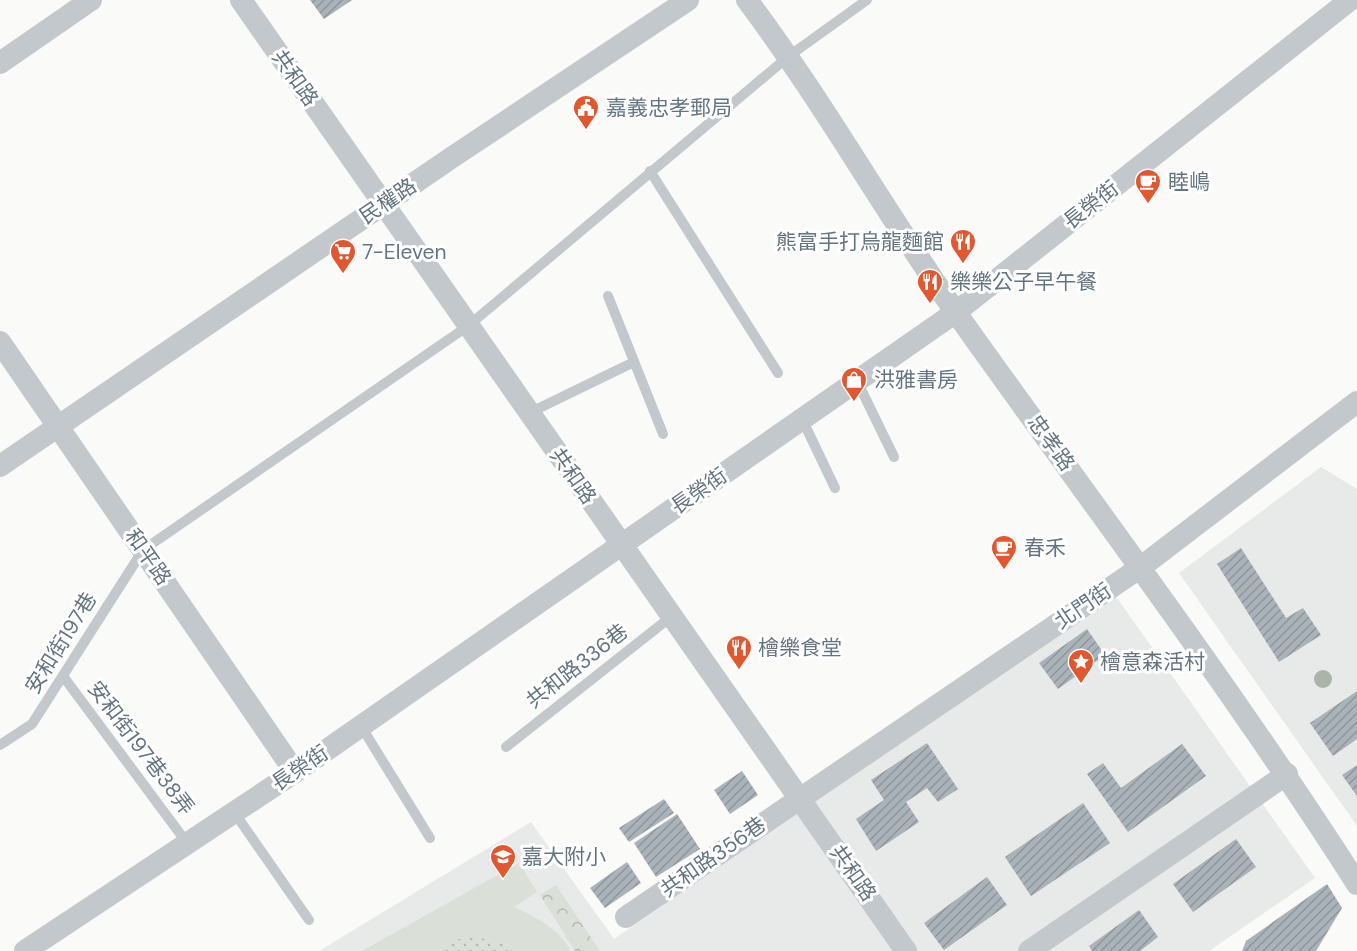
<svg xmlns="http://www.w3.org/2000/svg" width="1357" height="951" viewBox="0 0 1357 951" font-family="'DM Sans','Noto Sans TC',sans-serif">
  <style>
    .built { fill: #e8e9e9 }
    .grass { fill: url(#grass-dots) }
    .park { fill: url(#park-crowns) }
    .pitch { fill: #dadfd7 }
    .building { fill: url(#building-hatch) }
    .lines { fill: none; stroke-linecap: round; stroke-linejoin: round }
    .lane { stroke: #c3c8cc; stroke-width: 10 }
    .street { stroke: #c3c8cc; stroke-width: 22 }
    .tree { fill: #aab4a7 }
    .labels { text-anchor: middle; stroke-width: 6; stroke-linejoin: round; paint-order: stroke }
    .street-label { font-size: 21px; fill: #657683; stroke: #fff }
    .poi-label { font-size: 21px; fill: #657683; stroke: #fff; text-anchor: start }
  </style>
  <defs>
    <pattern id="grass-dots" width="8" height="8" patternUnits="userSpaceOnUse" patternTransform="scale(1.5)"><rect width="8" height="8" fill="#dadfd7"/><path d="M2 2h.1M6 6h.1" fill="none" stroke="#b4b9b4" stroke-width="1.8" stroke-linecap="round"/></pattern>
    <pattern id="park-crowns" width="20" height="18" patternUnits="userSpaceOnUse" patternTransform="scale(1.5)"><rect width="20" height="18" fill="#dadfd7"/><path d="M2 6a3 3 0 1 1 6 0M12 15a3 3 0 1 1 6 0" fill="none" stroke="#b4b9b4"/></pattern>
    <pattern id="building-hatch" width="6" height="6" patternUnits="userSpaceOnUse" patternTransform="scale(1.5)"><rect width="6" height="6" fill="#aab3b9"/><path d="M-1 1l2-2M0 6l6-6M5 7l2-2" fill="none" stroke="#8e969c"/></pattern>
  </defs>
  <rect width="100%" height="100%" fill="#fafaf8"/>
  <!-- built -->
  <g class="built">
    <path d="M1321,467L1357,489V826L1179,573Z"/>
    <path d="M1115,595L1315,878L1209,951H319L531,822L614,939Z"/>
  </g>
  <!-- grass -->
  <path class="grass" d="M476,937L497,941L518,951H437L457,939Z"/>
  <!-- park -->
  <path class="park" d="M556,885L600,951H575L540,895Z"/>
  <!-- pitch -->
  <path class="pitch" d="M519,863L537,892L514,907C536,917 559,929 571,951H518L497,941L476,937L457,939L437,951H362Z"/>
  <!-- building -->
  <g class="building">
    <path d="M310,0H352L324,19Z"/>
    <path d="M1241,548L1286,618L1303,608L1321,635L1279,662L1217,564Z"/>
    <path d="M1087,629L1105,655L1058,689L1039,663Z"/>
    <path d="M1357,691V739L1333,756L1310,723Z"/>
    <path d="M927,743L958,789L938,802L927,788L906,802L919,822L876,851L856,819L884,800L871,780Z"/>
    <path d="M1182,744L1206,776L1128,832L1087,774L1103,763L1121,788Z"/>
    <path d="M1357,765V796L1342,775Z"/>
    <path d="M742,771L758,795L730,814L714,790Z"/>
    <path d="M664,799L674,813L629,842L619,828Z"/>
    <path d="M1083,803L1110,843L1031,896L1005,857Z"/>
    <path d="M677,814L700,849L656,877L634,843Z"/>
    <path d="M1236,839L1256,867L1193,912L1173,884Z"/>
    <path d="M627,862L641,883L605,908L590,888Z"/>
    <path d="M987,877L1007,905L944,950L924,923Z"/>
    <path d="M1327,884L1342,908L1316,951H1242L1246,941Z"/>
    <path d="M1139,910L1158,937L1140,951H1092L1089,946Z"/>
  </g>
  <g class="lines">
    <!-- lane -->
    <g class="lane">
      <path d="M650,171L778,373"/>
      <path d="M608,296L663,434"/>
      <path d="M857,381L894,457"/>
      <path d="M529,413L634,362"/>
      <path d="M802,419L835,488"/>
      <path d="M63,676L187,843"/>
      <path d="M361,726L430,838"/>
      <path d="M0,745L32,724L143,550L468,326L789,56L867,0"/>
      <path d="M506,747L672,616"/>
      <path d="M234,812L309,920"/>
    </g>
    <!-- street -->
    <g class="street">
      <path d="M241,0L906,951"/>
      <path d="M747,0C823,101 884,211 957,314C1092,504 1232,688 1357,884"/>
      <path d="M0,63L91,0"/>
      <path d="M0,342L295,772"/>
      <path d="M0,466L454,156L688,0"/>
      <path d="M626,917L1141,567L1357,402"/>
      <path d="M25,951L295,772L956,312L1350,0"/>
      <path d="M1029,951L1287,774"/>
    </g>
  </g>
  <!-- trees -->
  <circle class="tree" cx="1323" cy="679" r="9"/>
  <!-- icons -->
  <defs>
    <symbol id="civic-pin" viewBox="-11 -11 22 30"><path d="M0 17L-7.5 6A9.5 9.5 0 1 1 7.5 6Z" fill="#e4572e" stroke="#fff"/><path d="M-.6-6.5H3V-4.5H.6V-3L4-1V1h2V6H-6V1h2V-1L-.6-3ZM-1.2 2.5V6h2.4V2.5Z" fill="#fff"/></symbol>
    <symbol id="cafe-pin" viewBox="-11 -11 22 30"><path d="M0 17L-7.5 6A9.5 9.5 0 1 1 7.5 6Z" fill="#e4572e" stroke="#fff"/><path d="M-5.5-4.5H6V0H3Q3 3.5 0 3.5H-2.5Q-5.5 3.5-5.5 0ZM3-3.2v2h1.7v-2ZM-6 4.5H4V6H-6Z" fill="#fff"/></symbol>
    <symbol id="restaurant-pin" viewBox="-11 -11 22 30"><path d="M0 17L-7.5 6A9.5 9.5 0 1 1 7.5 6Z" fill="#e4572e" stroke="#fff"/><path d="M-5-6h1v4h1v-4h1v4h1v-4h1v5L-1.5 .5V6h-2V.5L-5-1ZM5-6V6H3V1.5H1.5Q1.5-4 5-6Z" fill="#fff"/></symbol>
    <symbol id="supermarket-pin" viewBox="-11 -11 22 30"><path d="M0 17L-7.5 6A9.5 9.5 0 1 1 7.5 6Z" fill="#e4572e" stroke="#fff"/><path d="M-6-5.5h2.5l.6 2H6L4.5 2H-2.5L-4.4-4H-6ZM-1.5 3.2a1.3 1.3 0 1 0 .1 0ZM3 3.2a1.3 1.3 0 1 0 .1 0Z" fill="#fff"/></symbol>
    <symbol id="shop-pin" viewBox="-11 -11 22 30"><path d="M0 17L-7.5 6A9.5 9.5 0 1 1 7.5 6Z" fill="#e4572e" stroke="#fff"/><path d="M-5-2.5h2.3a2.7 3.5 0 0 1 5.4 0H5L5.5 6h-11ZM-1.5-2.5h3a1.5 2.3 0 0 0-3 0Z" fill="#fff"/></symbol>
    <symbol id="sight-pin" viewBox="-11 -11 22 30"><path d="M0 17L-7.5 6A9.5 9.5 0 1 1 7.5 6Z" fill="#e4572e" stroke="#fff"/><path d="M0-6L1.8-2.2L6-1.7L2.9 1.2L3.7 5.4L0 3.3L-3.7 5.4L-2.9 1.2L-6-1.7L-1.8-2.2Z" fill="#fff"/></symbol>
    <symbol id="school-pin" viewBox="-11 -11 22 30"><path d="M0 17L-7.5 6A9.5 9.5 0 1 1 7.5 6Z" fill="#e4572e" stroke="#fff"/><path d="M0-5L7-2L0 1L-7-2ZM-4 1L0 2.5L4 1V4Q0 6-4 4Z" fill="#fff"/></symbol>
  </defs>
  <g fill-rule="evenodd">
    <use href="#civic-pin" x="571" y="93" width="30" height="40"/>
    <use href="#cafe-pin" x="1133" y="167" width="30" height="40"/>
    <use href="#restaurant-pin" x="948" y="227" width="30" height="40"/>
    <use href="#supermarket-pin" x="328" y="237" width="30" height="40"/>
    <use href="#restaurant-pin" x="915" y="267" width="30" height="40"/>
    <use href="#shop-pin" x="839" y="365" width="30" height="40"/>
    <use href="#cafe-pin" x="989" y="533" width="30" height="40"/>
    <use href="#restaurant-pin" x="724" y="633" width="30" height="40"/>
    <use href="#sight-pin" x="1066" y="647" width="30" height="40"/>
    <use href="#school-pin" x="488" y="842" width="30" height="40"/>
  </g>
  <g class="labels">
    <!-- street labels -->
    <g class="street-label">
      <text transform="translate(295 78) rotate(55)" y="7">共和路</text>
      <text transform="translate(388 201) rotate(-34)" y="7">民權路</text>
      <text transform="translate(1091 205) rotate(-38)" y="7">長榮街</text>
      <text transform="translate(1051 443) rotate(54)" y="7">忠孝路</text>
      <text transform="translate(573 476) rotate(55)" y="7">共和路</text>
      <text transform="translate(699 491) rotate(-35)" y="7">長榮街</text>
      <text transform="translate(148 557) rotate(55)" y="7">和平路</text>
      <text transform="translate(1083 606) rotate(-34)" y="7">北門街</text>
      <text transform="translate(61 643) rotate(-58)" y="7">安和街197巷</text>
      <text transform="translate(577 666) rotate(-38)" y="7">共和路336巷</text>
      <text transform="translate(141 748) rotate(53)" y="7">安和街197巷38弄</text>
      <text transform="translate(300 768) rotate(-34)" y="7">長榮街</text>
      <text transform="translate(713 857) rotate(-35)" y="7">共和路356巷</text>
      <text transform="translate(853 873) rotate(55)" y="7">共和路</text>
    </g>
    <!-- poi labels -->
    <g class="poi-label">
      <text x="606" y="115">嘉義忠孝郵局</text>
      <text x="1168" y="189">睦嶋</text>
      <text x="944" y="249" text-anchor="end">熊富手打烏龍麵館</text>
      <text x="362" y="259">7-Eleven</text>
      <text x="950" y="289">樂樂公子早午餐</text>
      <text x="874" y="387">洪雅書房</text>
      <text x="1024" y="555">春禾</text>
      <text x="758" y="655">檜樂食堂</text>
      <text x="1100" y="669">檜意森活村</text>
      <text x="522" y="864">嘉大附小</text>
    </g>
  </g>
</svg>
